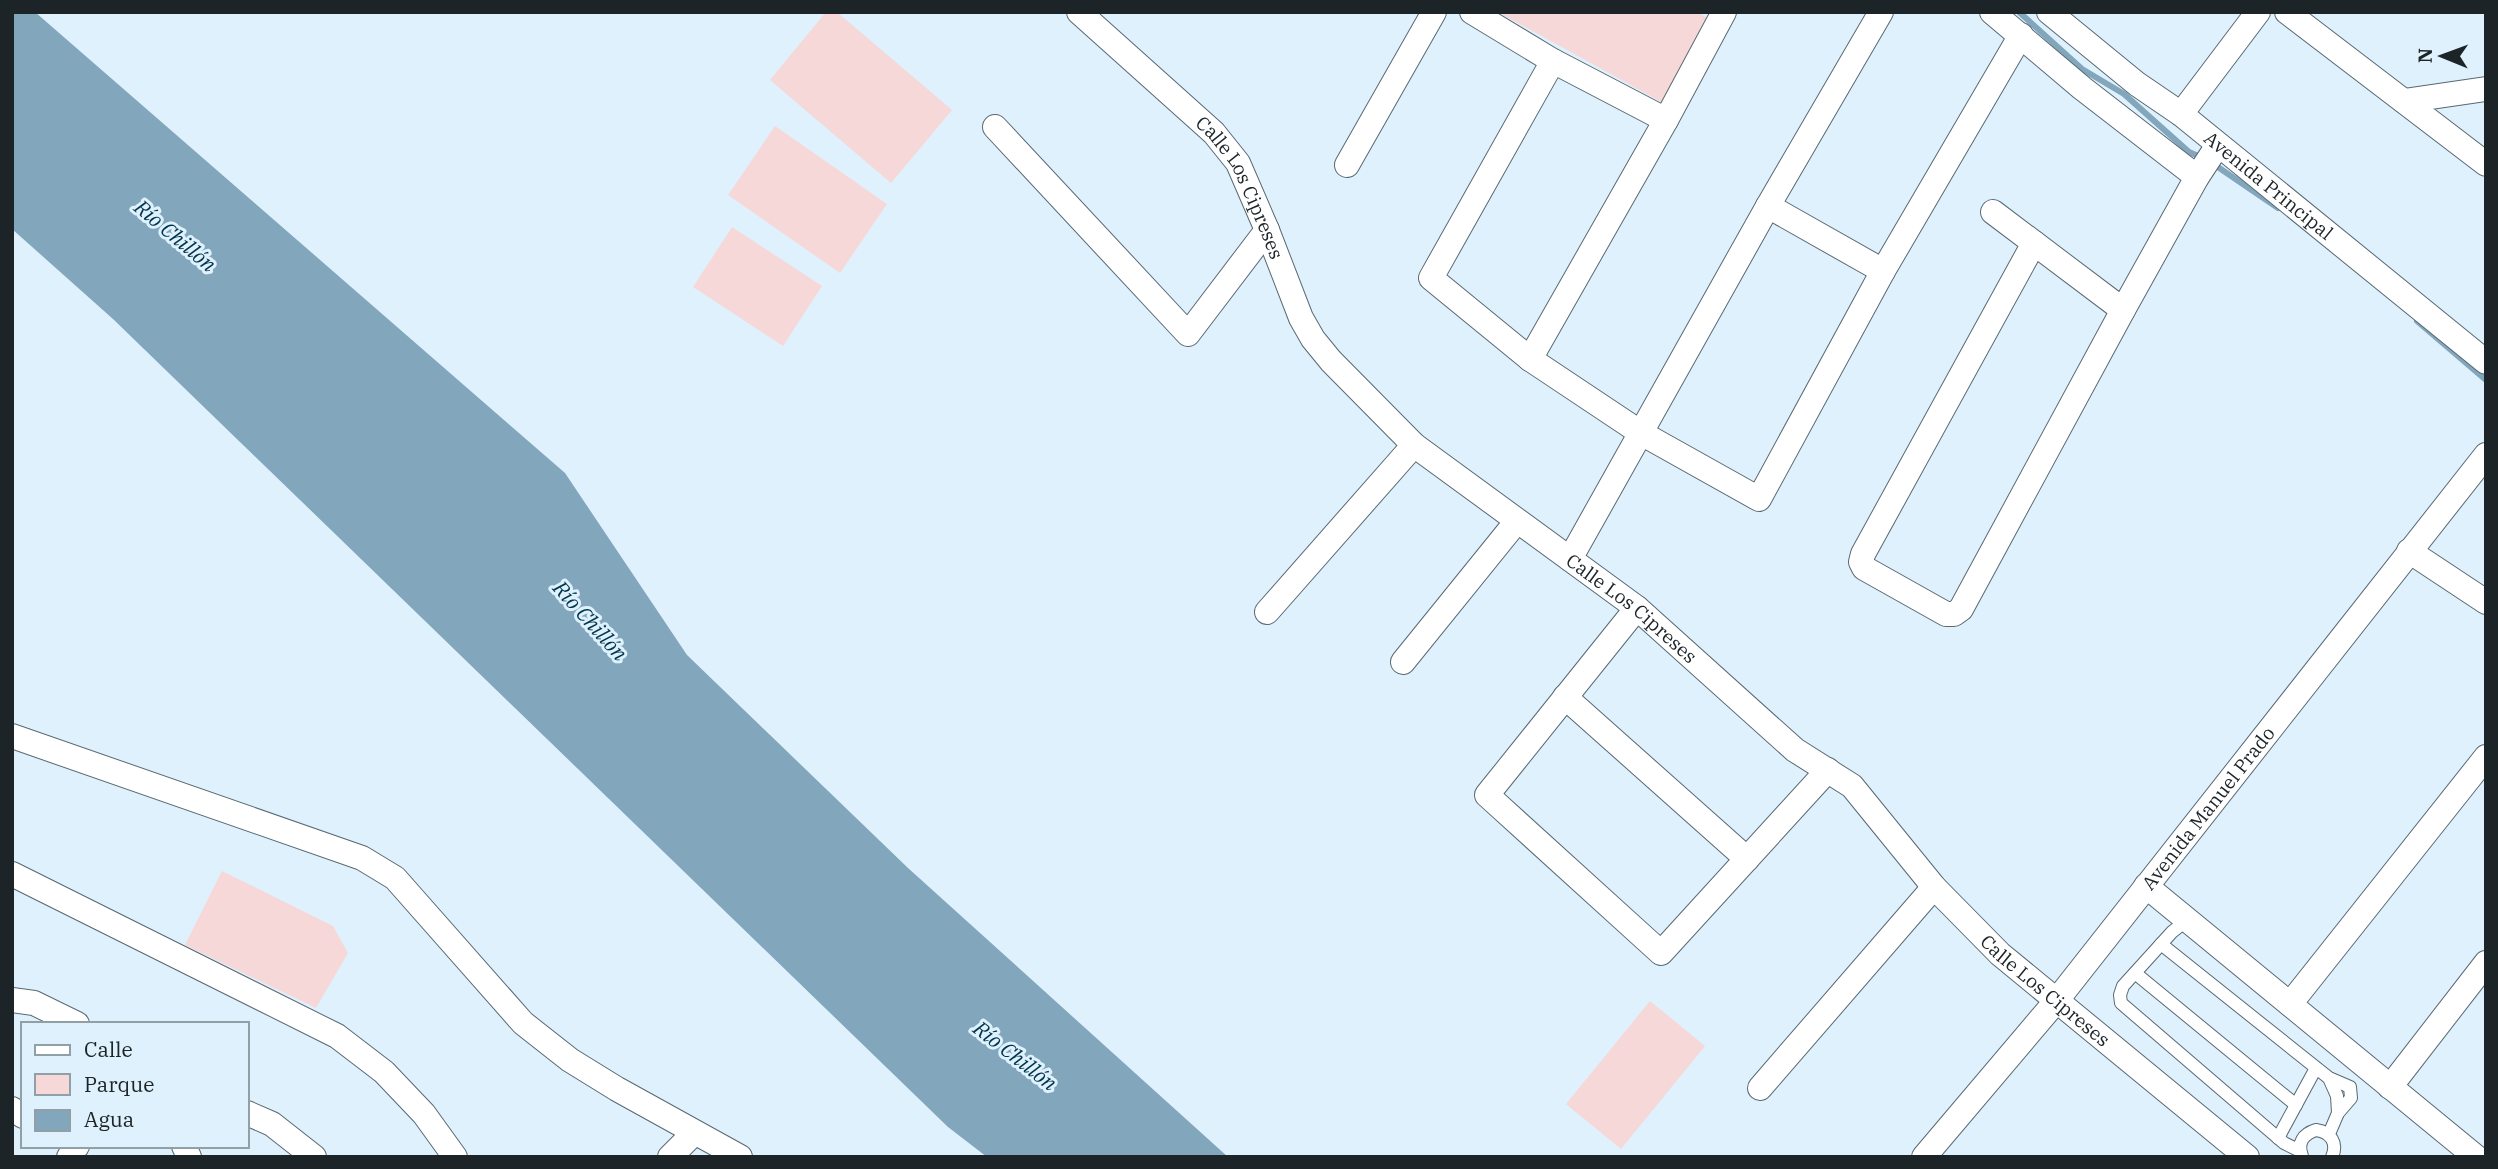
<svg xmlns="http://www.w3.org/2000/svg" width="2498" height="1169" viewBox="0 0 2498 1169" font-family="'IBM Plex Serif',serif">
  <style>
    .green { fill: #f7d8d9 }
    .water { fill: #82a6bb }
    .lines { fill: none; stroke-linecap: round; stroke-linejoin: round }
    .stream { stroke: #82a6bb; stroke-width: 6 }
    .lane-casing { stroke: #596972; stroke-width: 14 }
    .street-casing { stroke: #596972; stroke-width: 26 }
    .lane { stroke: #fff; stroke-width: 12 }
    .street { stroke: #fff; stroke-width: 24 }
    .labels { text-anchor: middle; stroke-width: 6; stroke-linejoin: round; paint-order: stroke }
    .street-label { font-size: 19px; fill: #1d2427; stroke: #def1fc }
    .water-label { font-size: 21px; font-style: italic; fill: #00344a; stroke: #def1fc }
  </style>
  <rect width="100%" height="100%" fill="#def1fc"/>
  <!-- green -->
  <g class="green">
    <path d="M826,12H837L952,110L891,183L770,80Z"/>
    <path d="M1498,12H1697L1709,19L1663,103Z"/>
    <path d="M775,126L887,204L840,273L728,195Z"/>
    <path d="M732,227L822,286L783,346L693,287Z"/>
    <path d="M222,871L333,926L348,953L316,1008L185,945Z"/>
    <path d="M1650,1001L1705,1046L1621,1149L1566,1104Z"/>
  </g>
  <!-- water -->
  <path class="water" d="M12,12H35L565,473L687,655L908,868L1228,1157H987L948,1127L113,319L12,229Z"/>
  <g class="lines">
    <!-- stream -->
    <g class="stream">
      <path d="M2019,12L2082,69L2124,94L2189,152L2203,158"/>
      <path d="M2212,163L2278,208"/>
      <path d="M2417,321L2486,380"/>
    </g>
    <defs>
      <g id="lane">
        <path d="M2187,920L2172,932L2123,986L2120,995L2121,1003L2284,1143L2300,1151"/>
        <path d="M2161,944L2329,1078L2350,1087L2351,1098L2338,1113L2329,1134"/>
        <path d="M2135,973L2296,1105"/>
        <path d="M2329,1078L2337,1096L2338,1113"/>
        <path d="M2278,1138L2316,1068"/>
        <path d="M2302,1156C2297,1143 2303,1134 2316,1130C2331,1132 2338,1143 2332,1157"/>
      </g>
      <g id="street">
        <path id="s1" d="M1079,12L1214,133L1238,163L1267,230L1301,318L1313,339L1331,361L1414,445L1637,608L1795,750L1852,786L1934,887L2000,954L2247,1157"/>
        <path d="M1472,12L1553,61L1666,120"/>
        <path d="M1992,12L2082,88L2197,177"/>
        <path id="s2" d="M2049,12L2137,84L2181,114L2486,362"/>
        <path d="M2287,12L2486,164"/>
        <path d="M1553,61L1431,278L1530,359L1641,433L1759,499L1883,271L2021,35"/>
        <path d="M2404,101L2486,89"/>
        <path d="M2181,114L2258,12"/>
        <path d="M995,127L1188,334L1267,230"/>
        <path d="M1347,165L1434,12"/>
        <path d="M1768,206L1883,271"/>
        <path d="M1993,212L2123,310"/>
        <path d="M2034,243L1863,554L1861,562L1864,568L1946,614H1954L1961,609L2123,310L2197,177L2218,145"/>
        <path d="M1530,359L1666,120L1724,12"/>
        <path d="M2409,551L2486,602"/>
        <path d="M1570,559L1768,206L1881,12"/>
        <path d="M1637,608L1487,795L1661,953L1828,770"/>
        <path d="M1267,612L1414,445"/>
        <path d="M1403,662L1517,521"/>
        <path d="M1565,697L1747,859"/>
        <path d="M12,736L362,858L395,878L523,1023L570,1060L617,1089L740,1157"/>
        <path d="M12,874L337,1036L384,1072L424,1114L455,1157"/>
        <path d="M2146,886L2476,1157"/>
        <path d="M12,1000L34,1003L77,1024"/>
        <path d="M2290,1004L2486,757"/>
        <path d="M2390,1087L2486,963"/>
        <path d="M1760,1088L1934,887"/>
        <path d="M12,1109L23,1116"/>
        <path d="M247,1113L272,1124L314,1157"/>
        <path d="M184,1146L189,1157"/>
        <path d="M69,1157L77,1146"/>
        <path d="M670,1157L694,1133"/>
        <path id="s3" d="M1924,1157L2057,1000L2486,455"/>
      </g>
    </defs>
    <!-- lane casing -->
    <use href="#lane" class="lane-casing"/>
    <!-- street casing -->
    <use href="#street" class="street-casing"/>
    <!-- lane -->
    <use href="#lane" class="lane"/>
    <!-- street -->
    <use href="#street" class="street"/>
  </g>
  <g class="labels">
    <!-- street labels -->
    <g class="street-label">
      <text dy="7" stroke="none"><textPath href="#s2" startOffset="280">Avenida Principal</textPath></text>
      <text dy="7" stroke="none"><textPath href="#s1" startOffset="242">Calle Los Cipreses</textPath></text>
      <text dy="7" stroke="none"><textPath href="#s1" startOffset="830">Calle Los Cipreses</textPath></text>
      <text dy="7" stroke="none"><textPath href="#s3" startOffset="450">Avenida Manuel Prado</textPath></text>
      <text dy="7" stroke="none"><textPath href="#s1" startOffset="1396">Calle Los Cipreses</textPath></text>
    </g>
    <!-- water labels -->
    <g class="water-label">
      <text transform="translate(175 236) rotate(40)" y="7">Río Chillón</text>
      <text transform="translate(590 621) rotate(48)" y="7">Río Chillón</text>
      <text transform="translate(1015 1056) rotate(38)" y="7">Río Chillón</text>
    </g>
  </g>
  <!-- border -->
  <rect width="2498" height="1169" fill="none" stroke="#1d2427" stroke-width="28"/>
  <!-- legend -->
  <rect x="21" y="1022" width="228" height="126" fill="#def1fc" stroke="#919fa7" stroke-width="2"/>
  <rect x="35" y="1045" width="35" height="10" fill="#ffffff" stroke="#919fa7" stroke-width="2"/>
  <text x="84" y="1057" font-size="21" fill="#1d2427">Calle</text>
  <rect x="35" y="1074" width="35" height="21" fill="#f7d8d9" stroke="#919fa7" stroke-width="2"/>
  <text x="84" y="1092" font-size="21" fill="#1d2427">Parque</text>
  <rect x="35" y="1110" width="35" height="21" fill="#82a6bb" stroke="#919fa7" stroke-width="2"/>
  <text x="84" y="1127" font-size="21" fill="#1d2427">Agua</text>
  <!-- north arrow -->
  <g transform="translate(2442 56) rotate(271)" stroke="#def1fc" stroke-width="5" paint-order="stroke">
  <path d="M0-5L12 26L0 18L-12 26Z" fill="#1d2427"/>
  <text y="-10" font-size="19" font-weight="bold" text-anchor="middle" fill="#1d2427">N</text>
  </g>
</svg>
